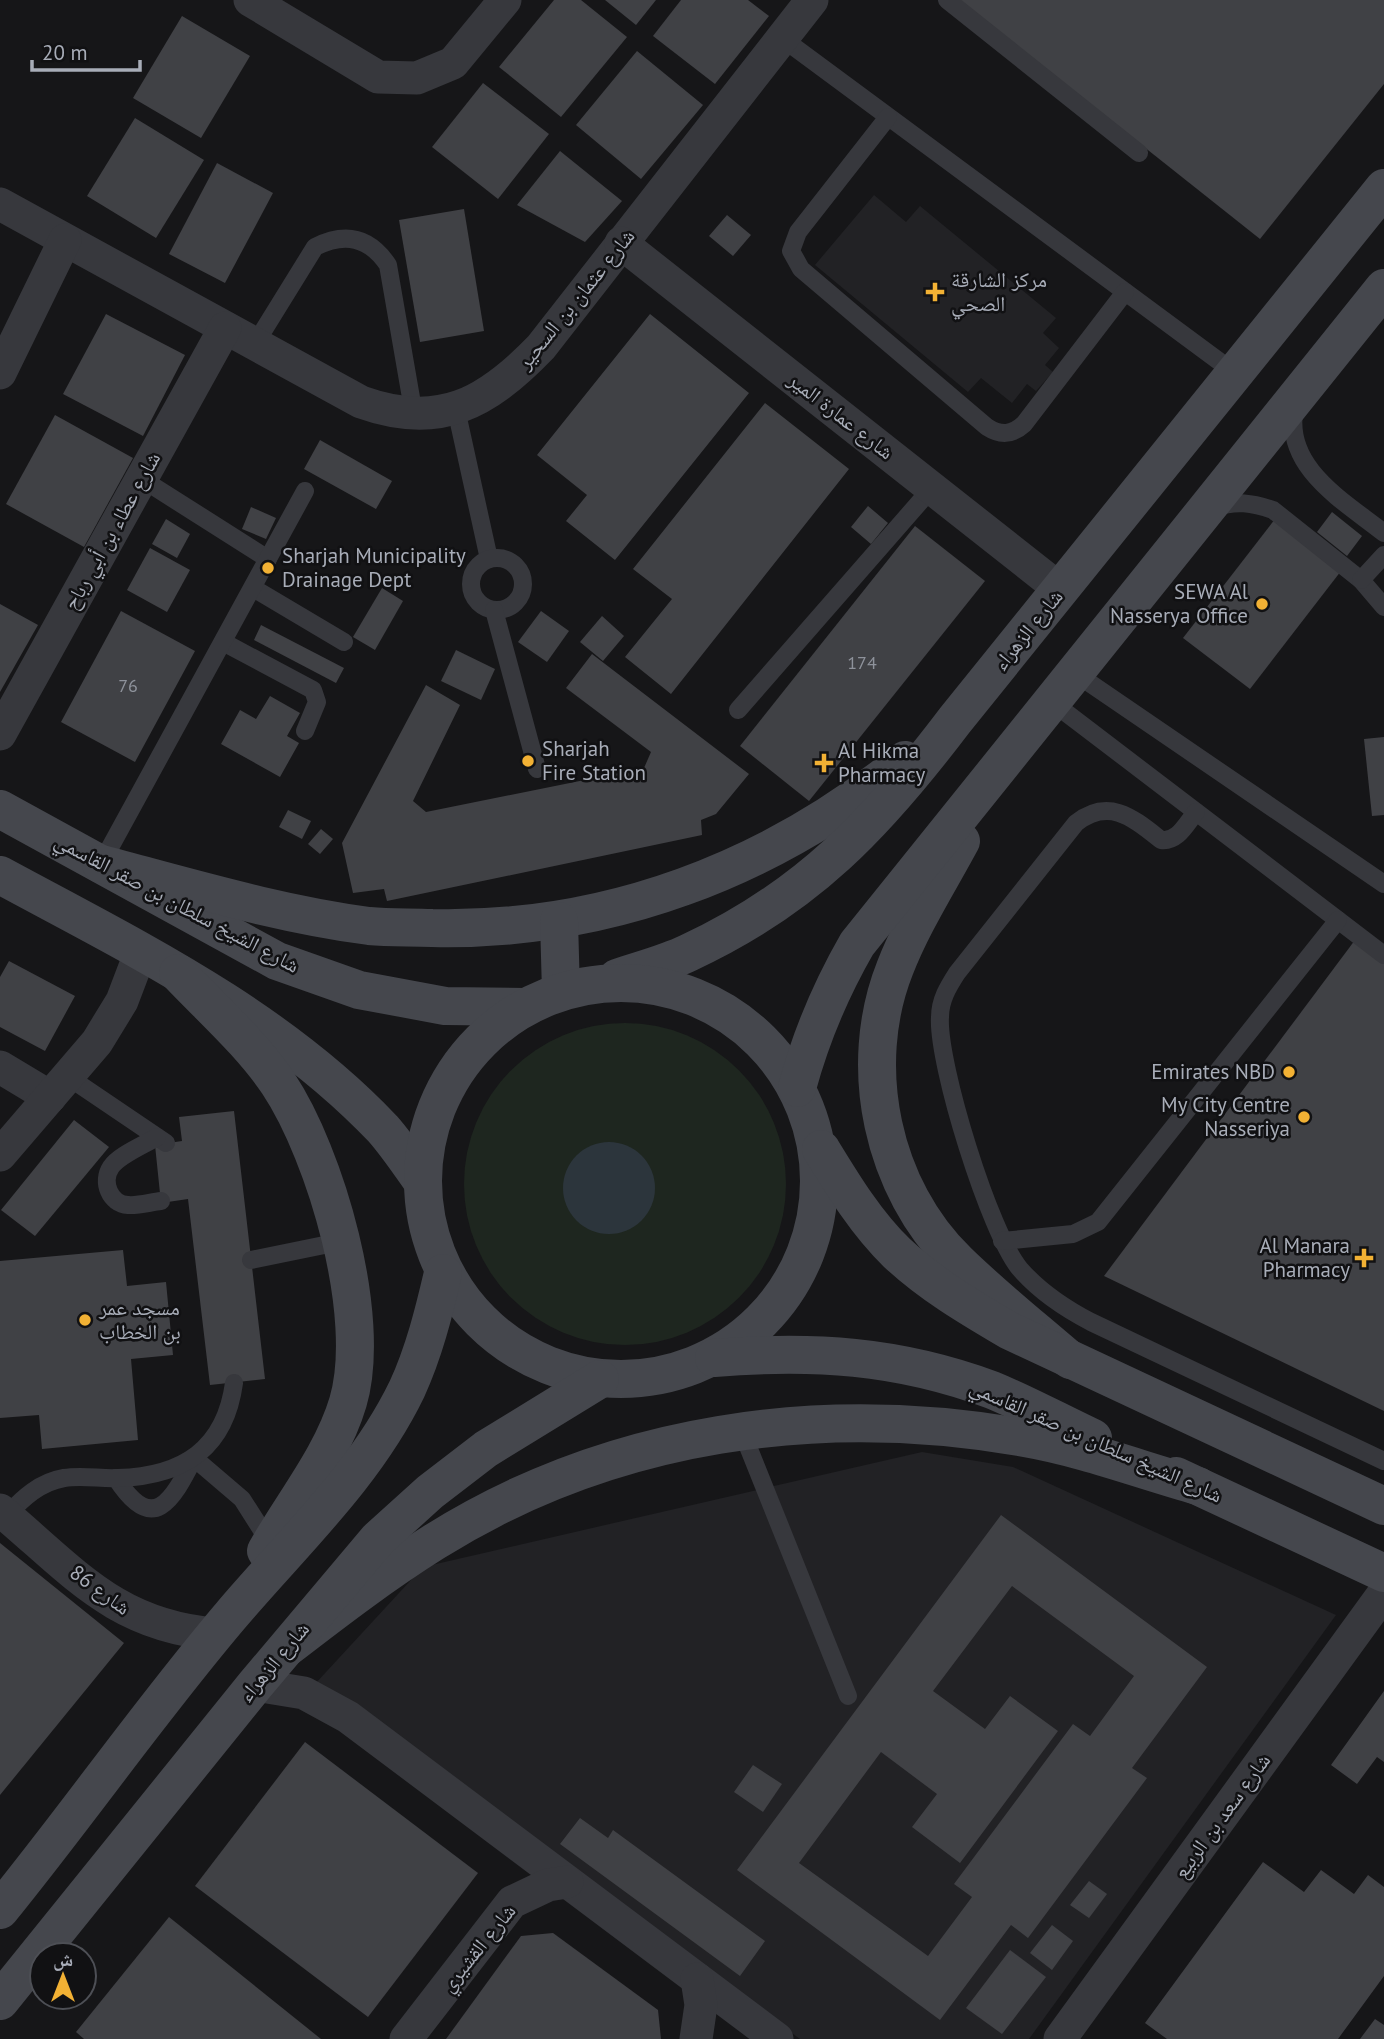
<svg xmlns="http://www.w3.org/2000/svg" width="1384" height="2039" viewBox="0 0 1384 2039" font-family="'PT Sans','Noto Naskh Arabic',sans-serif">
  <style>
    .built { fill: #222225 }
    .green { fill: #1e261f }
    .water { fill: #2c353c }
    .building { fill: #404145; fill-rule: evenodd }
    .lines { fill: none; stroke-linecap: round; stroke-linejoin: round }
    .lane { stroke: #37383d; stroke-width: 18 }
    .street { stroke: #37383d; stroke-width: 33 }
    .secondary { stroke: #45474d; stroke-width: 38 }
    .poi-dot { fill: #f2b134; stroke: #111113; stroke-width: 2.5 }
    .labels { text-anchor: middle; stroke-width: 5; stroke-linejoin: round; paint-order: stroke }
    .number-label { font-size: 18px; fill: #8e929b }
    .poi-label { font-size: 21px; fill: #a8adb8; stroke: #111113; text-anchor: start }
    .street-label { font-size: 21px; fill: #a8adb8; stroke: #111113 }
  </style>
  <rect width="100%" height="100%" fill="#161618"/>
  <!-- built -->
  <g class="built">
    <path d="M874,195L906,222L920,206L1056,318L1043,333L1059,348L1045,365L1053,372L1036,391L1027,384L1012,403L981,378L968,392L815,265Z"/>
    <path d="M922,1452L1013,1467L1336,1615L1029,2039H800L315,1684L423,1567Z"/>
  </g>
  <!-- green -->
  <circle class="green" cx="625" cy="1184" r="161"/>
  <!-- water -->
  <circle class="water" cx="609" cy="1188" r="46"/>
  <!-- building -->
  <g class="building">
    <path d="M554,0H581L627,37L561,117L499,67Z"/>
    <path d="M605,0H656L636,25Z"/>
    <path d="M681,0H748L769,16L715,84L653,36Z"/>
    <path d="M959,0H1384V84L1260,239Z"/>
    <path d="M182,16L250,56L201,138L133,98Z"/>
    <path d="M637,51L703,105L641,179L576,125Z"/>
    <path d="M483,83L549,134L498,199L432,147Z"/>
    <path d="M135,118L204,160L156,238L87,196Z"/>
    <path d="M560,151L622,201L585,242L517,205Z"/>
    <path d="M217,163L273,193L225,283L169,254Z"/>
    <path d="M464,209L484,331L420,342L399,220Z"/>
    <path d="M727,215L751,235L733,256L709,236Z"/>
    <path d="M106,314L185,355L143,436L63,394Z"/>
    <path d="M650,314L749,393L615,560L566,521L587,495L537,455Z"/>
    <path d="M765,403L849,469L671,694L625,657L672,599L633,569Z"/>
    <path d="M55,415L133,458L84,547L6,504Z"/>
    <path d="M320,440L392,481L376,509L304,469Z"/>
    <path d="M868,506L888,523L871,544L851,527Z"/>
    <path d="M251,507L276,518L266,539L242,529Z"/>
    <path d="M1332,512L1362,536L1347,556L1317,532Z"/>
    <path d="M166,519L190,534L177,558L152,544Z"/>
    <path d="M1275,519L1341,571L1250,689L1183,638Z"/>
    <path d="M915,526L985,581L809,801L740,746Z"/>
    <path d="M150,548L190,570L167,612L127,590Z"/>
    <path d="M382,588L403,601L375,650L353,637Z"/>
    <path d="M0,604L38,625L0,692Z"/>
    <path d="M121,611L195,651L135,762L61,722Z"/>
    <path d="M541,611L569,631L547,662L518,642Z"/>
    <path d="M602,616L624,636L603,661L580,642Z"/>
    <path d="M261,625L344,668L336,683L254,640Z"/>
    <path d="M456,650L495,669L481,700L441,681Z"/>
    <path d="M592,654L749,774L716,814L701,820L702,835L387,901L384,889L353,893L342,843L426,685L460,705L413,801L426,812L644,768L651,752L566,688Z"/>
    <path d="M270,696L300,713L287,736L299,743L280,777L221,744L240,710L256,719Z"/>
    <path d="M1384,737V815L1372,816L1364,739Z"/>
    <path d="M288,810L311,821L302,839L279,827Z"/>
    <path d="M321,829L333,839L320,854L308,844Z"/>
    <path d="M1358,936L1384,957V1411L1104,1276Z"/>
    <path d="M9,961L75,996L45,1051L0,1027V977Z"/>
    <path d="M234,1111L265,1379L210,1385L188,1199L161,1203L155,1145L182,1141L179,1117Z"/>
    <path d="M74,1120L109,1147L35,1236L1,1210Z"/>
    <path d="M123,1250L127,1286L166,1282L173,1355L131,1359L138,1440L42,1449L39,1415L0,1418V1261Z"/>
    <path d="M1001,1515L1207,1667L1132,1768L1147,1778L1028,1938L1011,1925L940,2020L737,1870ZM1012,1586L1134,1676L1090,1736L1073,1724L954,1884L972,1897L928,1956L799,1863L881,1752L937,1794L912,1827L960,1863L1058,1731L1010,1696L985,1729L933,1691Z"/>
    <path d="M0,1543L124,1643L0,1795Z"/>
    <path d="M1384,1691V1762L1377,1757L1357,1784L1331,1765Z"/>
    <path d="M305,1742L478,1873L368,2017L195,1886Z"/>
    <path d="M753,1765L782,1784L763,1812L734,1792Z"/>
    <path d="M580,1818L608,1838L613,1830L765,1941L740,1976L560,1844Z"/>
    <path d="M1263,1862L1304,1892L1321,1870L1354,1894L1368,1875L1384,1887V1976L1338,2039H1167L1145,2023Z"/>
    <path d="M1089,1881L1107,1894L1089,1918L1070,1905Z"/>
    <path d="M169,1917L321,2039H84L76,2032Z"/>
    <path d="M1052,1925L1073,1941L1052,1970L1030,1953Z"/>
    <path d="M553,1933L658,2010L661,2039H446L521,1936Z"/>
    <path d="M1010,1950L1046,1977L1002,2034L966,2008Z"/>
    <path d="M1375,2019L1384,2025V2039H1360Z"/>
  </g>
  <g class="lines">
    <!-- lane -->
    <g class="lane">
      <path d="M947,0L1139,153"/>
      <path d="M782,38L1235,373"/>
      <path d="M888,117L798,232L791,251L801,269L987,427C1001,436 1012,435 1024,424L1125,292"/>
      <path d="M255,344L315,247C345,232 369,237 388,265L414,415"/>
      <path d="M1295,407C1282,467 1344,501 1384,533"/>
      <path d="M456,409L489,559"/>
      <path d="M142,479L268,559"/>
      <path d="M1215,508C1235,500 1253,503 1273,510L1361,580L1384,607"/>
      <circle cx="497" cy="584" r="26"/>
      <path d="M1361,580L1384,555"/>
      <path d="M253,588L344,642"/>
      <path d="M494,610L537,769"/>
      <path d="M223,642L313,690L317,702L305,731"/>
      <path d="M1075,673L1384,884"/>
      <path d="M1052,702L1384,955"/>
      <path d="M738,710L932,488"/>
      <path d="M1196,812C1186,824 1178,842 1161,840C1133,818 1109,797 1076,823L957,973C948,987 940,1000 940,1017C937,1063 990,1234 1020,1269C1040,1292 1064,1308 1091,1322L1384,1461"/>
      <path d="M101,864L305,491"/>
      <path d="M67,1076L166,1143"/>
      <path d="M157,1137C144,1145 119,1155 111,1167C101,1182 110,1204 128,1205C138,1206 151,1202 161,1201"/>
      <path d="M1002,1241L1073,1234L1098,1222L1338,920"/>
      <path d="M251,1260L339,1242"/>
      <path d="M741,1429L848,1696"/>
      <path d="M116,1478C153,1536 172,1501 194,1458L242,1499L270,1543"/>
      <path d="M7,1515C23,1498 40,1482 64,1478C82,1475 101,1479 118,1478C183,1476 225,1449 234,1383"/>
    </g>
    <!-- street -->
    <g class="street">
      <path d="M250,0L378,77L417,78L453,63L505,0"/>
      <path d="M0,204L361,402C439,430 486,404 541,347L812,0"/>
      <path d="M621,243L1061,590"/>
      <path d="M0,373L65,240"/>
      <path d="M0,734L225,328"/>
      <path d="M0,1067L50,1097"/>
      <path d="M0,1155L97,1042L122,1001L141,951"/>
      <path d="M0,1510C73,1571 115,1626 216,1634"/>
      <path d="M255,1685L304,1693L348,1717L777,2039"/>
      <path d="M406,2039L512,1902L548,1885L567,1882"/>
      <path d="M696,2039L701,2005L697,1979"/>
      <path d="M1060,2039L1384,1593"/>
    </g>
    <!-- secondary -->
    <g class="secondary">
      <path d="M0,809L277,961L359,990L445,1006L525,1007"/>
      <path d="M961,841C939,882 912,924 895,968C856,1066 882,1189 958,1262C994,1297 1033,1328 1070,1360"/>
      <path d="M101,864C189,887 278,914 369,926C390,928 411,927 432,928C607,932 770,870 905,760"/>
      <path d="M0,875C135,948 276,1016 383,1129C397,1145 409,1163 421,1180"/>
      <path d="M559,921L561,992"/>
      <path d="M178,973C211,1008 250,1042 278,1083C326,1155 373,1317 348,1402C332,1456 293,1503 266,1551"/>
      <path d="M617,978C640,970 665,964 688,953C807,898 877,823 955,720L1384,188"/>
      <circle cx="621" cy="1181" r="198"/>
      <path d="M797,1088C811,1036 830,991 857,944L1384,288"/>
      <path d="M821,1149C843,1185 866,1223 897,1253C930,1284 969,1307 1008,1330L1384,1506"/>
      <path d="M714,1358C812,1350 898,1355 992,1390C1026,1404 1059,1422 1093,1438"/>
      <path d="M1176,1476L1384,1573"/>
      <path d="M288,1647C336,1610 383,1574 434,1542C611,1431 821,1402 1025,1438C1083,1448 1141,1470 1198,1486"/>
      <path d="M0,1910C79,1813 151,1709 232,1614C293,1542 365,1476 407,1389C424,1352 434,1312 443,1273"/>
      <path d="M0,2001L255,1685L378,1539L430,1492L486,1449L600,1379"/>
    </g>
  </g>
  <!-- markers -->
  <g class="poi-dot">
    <path d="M931.5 281.5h7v7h7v7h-7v7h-7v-7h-7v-7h7z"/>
    <circle cx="268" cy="568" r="7"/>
    <circle cx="1262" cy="604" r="7"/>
    <circle cx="528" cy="761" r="7"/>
    <path d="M820.5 752.5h7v7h7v7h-7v7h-7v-7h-7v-7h7z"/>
    <circle cx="1289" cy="1072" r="7"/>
    <circle cx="1304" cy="1117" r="7"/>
    <path d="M1360.5 1247.5h7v7h7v7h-7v7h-7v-7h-7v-7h7z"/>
    <circle cx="85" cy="1320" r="7"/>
  </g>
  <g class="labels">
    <!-- number labels -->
    <g class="number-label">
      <text x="862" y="669">174</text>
      <text x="128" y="692">76</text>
    </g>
    <!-- poi labels -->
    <g class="poi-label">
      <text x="951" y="287">مركز الشارقة<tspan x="951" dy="24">الصحي</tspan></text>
      <text x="282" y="563">Sharjah Municipality<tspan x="282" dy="24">Drainage Dept</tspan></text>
      <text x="1248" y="599" text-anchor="end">SEWA Al<tspan x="1248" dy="24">Nasserya Office</tspan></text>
      <text x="542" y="756">Sharjah<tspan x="542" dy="24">Fire Station</tspan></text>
      <text x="838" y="758">Al Hikma<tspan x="838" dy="24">Pharmacy</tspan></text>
      <text x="1275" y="1079" text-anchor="end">Emirates NBD</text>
      <text x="1290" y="1112" text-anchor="end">My City Centre<tspan x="1290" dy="24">Nasseriya</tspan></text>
      <text x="1350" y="1253" text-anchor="end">Al Manara<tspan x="1350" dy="24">Pharmacy</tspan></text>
      <text x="99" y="1315">مسجد عمر<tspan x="99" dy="24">بن الخطاب</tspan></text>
    </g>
    <!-- street labels -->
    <g class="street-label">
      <text transform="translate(576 299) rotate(-51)" y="7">شارع عثمان بن السحير</text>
      <text transform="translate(841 416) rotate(38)" y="7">شارع عمارة المير</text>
      <text transform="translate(112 531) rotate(-61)" y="7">شارع عطاء بن أبي رباح</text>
      <text transform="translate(1028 630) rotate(-51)" y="7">شارع الزهراء</text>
      <text transform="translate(177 903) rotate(28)" y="7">شارع الشيخ سلطان بن صقر القاسمي</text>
      <text transform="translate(1096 1441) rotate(24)" y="7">شارع الشيخ سلطان بن صقر القاسمي</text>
      <text transform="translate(100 1590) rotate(36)" y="7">شارع 86</text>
      <text transform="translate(274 1662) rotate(-50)" y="7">شارع الزهراء</text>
      <text transform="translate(1222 1816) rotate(-54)" y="7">شارع سعد بن الربيع</text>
      <text transform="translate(478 1948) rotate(-51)" y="7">شارع القشيري</text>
    </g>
  </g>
  <!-- north arrow -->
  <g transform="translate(63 1976)"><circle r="33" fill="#111113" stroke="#4d4f55" stroke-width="2"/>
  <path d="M0-5L12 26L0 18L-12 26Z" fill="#f2b134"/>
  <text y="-10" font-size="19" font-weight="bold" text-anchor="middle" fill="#a8adb8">ش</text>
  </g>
  <!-- scale -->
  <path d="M32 60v10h108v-10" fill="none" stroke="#a8adb8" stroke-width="3.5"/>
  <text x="42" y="60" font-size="21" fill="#a8adb8" stroke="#111113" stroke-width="5" paint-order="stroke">20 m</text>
</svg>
